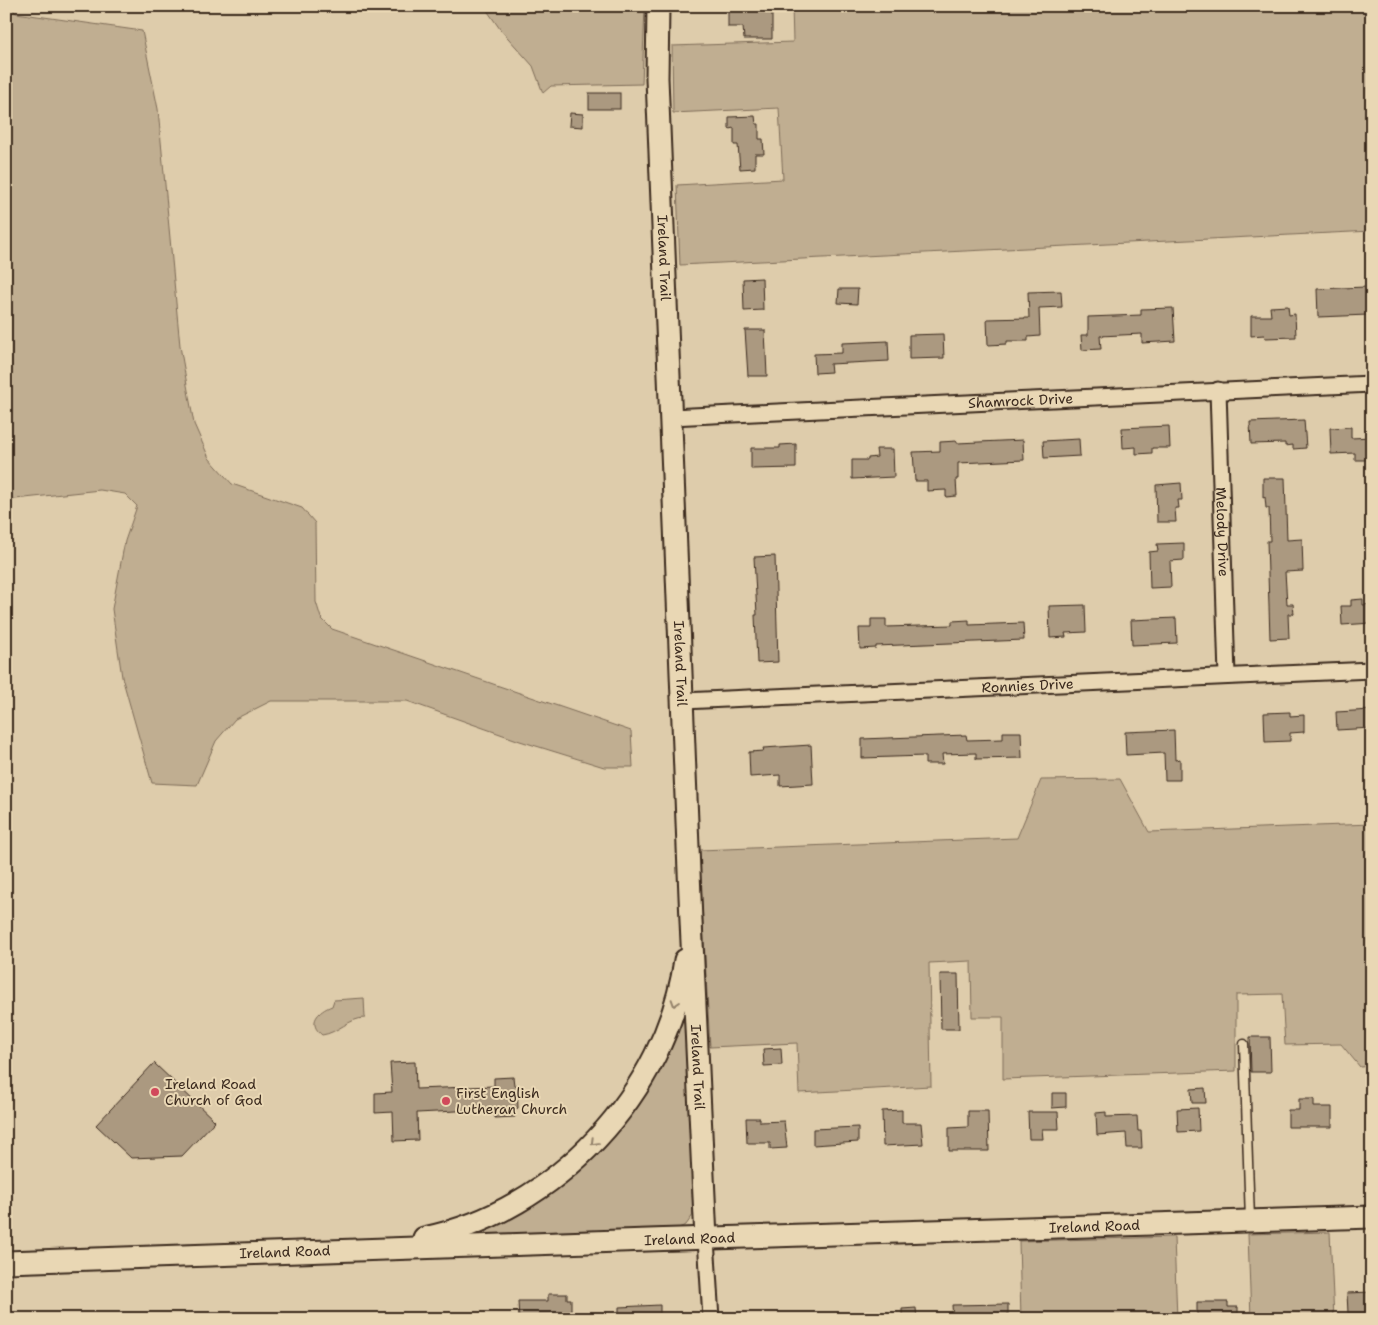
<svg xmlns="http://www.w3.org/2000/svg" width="1378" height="1325" viewBox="0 0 1378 1325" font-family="'Shantell Sans',sans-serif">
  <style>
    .green { fill: #c0ae91; stroke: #7e6c58 }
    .building { fill: #ab9980; stroke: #3b2a1e }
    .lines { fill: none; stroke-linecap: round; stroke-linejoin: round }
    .lane-casing { stroke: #3b2a1e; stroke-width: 11 }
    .street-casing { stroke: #3b2a1e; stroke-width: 19 }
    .secondary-casing { stroke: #3b2a1e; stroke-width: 25 }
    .lane { stroke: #e9d7b4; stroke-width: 8 }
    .street { stroke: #e9d7b4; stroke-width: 15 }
    .secondary { stroke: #e9d7b4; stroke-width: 21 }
    .oneway { stroke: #928069 }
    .poi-dot { fill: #d1495b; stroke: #e9d7b4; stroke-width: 2 }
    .labels { text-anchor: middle; stroke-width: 4; stroke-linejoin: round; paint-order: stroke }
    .street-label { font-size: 14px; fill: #3b2a1e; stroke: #e9d7b4 }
    .poi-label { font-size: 14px; fill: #3b2a1e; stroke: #e9d7b4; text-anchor: start }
  </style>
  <rect width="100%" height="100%" fill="#deccab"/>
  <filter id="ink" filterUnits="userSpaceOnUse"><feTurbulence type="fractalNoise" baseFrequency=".02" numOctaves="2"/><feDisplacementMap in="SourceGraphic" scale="10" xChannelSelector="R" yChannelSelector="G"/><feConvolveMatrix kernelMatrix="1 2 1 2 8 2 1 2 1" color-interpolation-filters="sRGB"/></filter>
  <g filter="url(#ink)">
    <!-- green -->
    <g class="green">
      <path d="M6,6H9L16,13L142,31L158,109L180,346L194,424L209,458L232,484L302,508L315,523L316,602L321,618L332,629L631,731L633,767H604L520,741L407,701H271L235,719L216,741L197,785L152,783L122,677L112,609L125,541L137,506L125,494L100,490L6,500Z"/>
      <path d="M484,6H645L642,84L551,86L543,93L533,66L500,29Z"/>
      <path d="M792,6H1372V231L680,265L677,185L783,179L779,108L673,113L672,46L793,42Z"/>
      <path d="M1120,779L1149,832L1372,824V1066L1360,1067L1341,1044L1285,1045L1282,994L1236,995V1071L1003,1079V1017H972L971,961L929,963L931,1086L799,1093L797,1043L710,1047L699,850L1017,838L1041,780Z"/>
      <path d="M364,998L365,1018C349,1018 338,1033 322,1035C307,1023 318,1011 332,1006L334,1000Z"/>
      <path d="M678,1018L686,1023L693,1215L686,1225L673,1230L493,1236L487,1234L483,1230L542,1197Z"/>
      <path d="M1330,1232L1334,1319H1251L1248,1234Z"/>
      <path d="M1174,1237L1177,1319H1021L1019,1241Z"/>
    </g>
    <!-- building -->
    <g class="building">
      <path d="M728,6H772V39H744L743,27H728Z"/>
      <rect x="589" y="93" width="31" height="16"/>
      <path d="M570,113L583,114V127L569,126Z"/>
      <path d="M755,116L756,124H759V139H763L764,154H755V168L740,169L738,145H734V128L729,129V117Z"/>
      <path d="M762,278L763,310L744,311L743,279Z"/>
      <path d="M1366,287L1368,315L1318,317L1317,289Z"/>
      <path d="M839,289H858L857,304L838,303Z"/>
      <path d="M1061,291L1062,307L1039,308L1040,336L1028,337V341H1007V344L988,345L987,319L1029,318L1028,292Z"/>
      <path d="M1288,306L1289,315L1295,314L1296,337L1265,338L1264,335L1251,336V316H1271L1270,307Z"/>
      <path d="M1173,308L1175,341L1142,343V334L1100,336L1101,349L1082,350L1081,335H1088V317L1141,315V309Z"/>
      <path d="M745,330H765L767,376H748Z"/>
      <path d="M943,334L944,358L909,359V335Z"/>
      <path d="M888,341L889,361L830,364L831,372L815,373L814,354L842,353V343Z"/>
      <path d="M1304,420L1306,448L1293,449V445L1285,446V443L1251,444L1250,422Z"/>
      <path d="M1169,426L1170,448H1152V453L1136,454V447L1123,448L1122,428Z"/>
      <path d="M1351,427V438L1372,437V460H1355V453L1331,454L1330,428Z"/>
      <path d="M1079,439L1080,456L1044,458L1043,441Z"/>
      <path d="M1023,440L1024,460L958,463V479H956L957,496L946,497V490L927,491V481H915L913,452L940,451V442L957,441V443Z"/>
      <path d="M796,444V468L751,469V448H780V445Z"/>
      <path d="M876,449H893L894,477L852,479V460H868V458L877,457Z"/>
      <path d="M1263,478H1285L1287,540L1302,539L1303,571L1285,572L1287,604H1293L1294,614H1288L1289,638L1270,639L1267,541H1270L1269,508H1266L1265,497L1263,498Z"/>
      <path d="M1181,483L1182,500H1178L1179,508H1175L1176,522H1157L1156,485Z"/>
      <path d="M1184,543V560L1170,561L1171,587L1150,588L1149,552L1158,551L1157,544Z"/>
      <path d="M775,556L778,662L757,663L755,615H757L754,557Z"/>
      <path d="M1363,599V605L1372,604V623L1342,625L1341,606H1351V600Z"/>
      <path d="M1085,605L1086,632L1065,633L1066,637L1050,638L1049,606Z"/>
      <path d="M1176,618L1177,643L1132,645L1131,620Z"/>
      <path d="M871,619H886V627L952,625V621L969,620V625L1023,623L1024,640L876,646V648L860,649L859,628H871Z"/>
      <path d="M1372,710V728L1337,730L1336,712Z"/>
      <path d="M1290,712V716L1304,715V732L1290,733V741L1265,742L1264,713Z"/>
      <path d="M1174,730L1175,760L1180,759V780H1165L1164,753L1126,755L1125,732Z"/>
      <path d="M1003,732H1021L1022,758L976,759V753L942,754L943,764H925V756L862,758V739L966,735L967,740L1003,739Z"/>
      <path d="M811,745L813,784L780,786V775L750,777L749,752L764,751L763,748Z"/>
      <path d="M940,974H958L959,1029H941Z"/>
      <path d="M1250,1037H1270L1271,1072H1251Z"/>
      <path d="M781,1048L782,1065L764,1066L763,1049Z"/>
      <path d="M415,1062L416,1089L494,1086V1078L513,1077L514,1085H517L518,1108L515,1109V1117L495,1118V1109L417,1113L418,1140L394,1141L393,1112L375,1113V1093L392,1092L390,1063Z"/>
      <path d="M154,1063L215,1121L182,1156L131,1158L96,1125Z"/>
      <path d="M1205,1088L1206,1103H1192L1191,1089Z"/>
      <path d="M1052,1093H1066V1107L1052,1108Z"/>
      <path d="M1299,1099H1314V1107H1332V1127H1288V1110H1299Z"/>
      <path d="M1198,1108L1199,1131L1178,1132L1177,1109Z"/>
      <path d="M902,1110V1123H921L923,1144L883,1146L882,1111Z"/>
      <path d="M968,1111H988L989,1151H949V1128L968,1127Z"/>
      <path d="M1028,1112H1058L1059,1129H1042L1043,1139H1029Z"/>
      <path d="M1106,1112V1117L1137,1116L1138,1131H1141L1142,1148H1127L1126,1133L1097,1135L1096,1113Z"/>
      <path d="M746,1118H760V1122L784,1121L787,1148L770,1149V1143H747Z"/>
      <path d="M858,1127V1142L813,1145V1129Z"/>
      <path d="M1372,1292V1313H1348L1347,1293Z"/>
      <path d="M548,1294H567V1299H571V1319H519L518,1301H548Z"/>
      <path d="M1197,1302H1228V1307H1238V1319H1197Z"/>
      <path d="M1008,1304V1319H953L952,1305Z"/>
      <path d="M660,1305V1319H619V1307Z"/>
      <path d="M916,1308L917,1319H902V1309Z"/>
    </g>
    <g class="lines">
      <defs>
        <path id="lane" d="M1244,1044L1250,1220"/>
        <g id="street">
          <path id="s1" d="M1218,390L1227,676"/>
          <path id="s2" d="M671,417L1372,384"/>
          <path id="s3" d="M683,701L1372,670"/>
          <path d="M706,1239L711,1319"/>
        </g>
        <g id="secondary">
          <path id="s4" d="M658,6L657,78L691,921L706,1239"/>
          <path d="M424,1238C555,1212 667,1092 685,960"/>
          <path id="s5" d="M6,1262C461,1244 917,1233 1372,1217"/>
        </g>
      </defs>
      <!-- lane casing -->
      <use href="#lane" class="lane-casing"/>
      <!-- street casing -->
      <use href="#street" class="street-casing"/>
      <!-- secondary casing -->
      <use href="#secondary" class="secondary-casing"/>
      <!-- lane -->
      <use href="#lane" class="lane"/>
      <!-- street -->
      <use href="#street" class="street"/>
      <!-- secondary -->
      <use href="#secondary" class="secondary"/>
    </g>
    <!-- one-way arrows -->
    <defs><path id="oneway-chevron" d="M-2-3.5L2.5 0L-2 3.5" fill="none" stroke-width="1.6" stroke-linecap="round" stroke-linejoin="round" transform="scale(1.25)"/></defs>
    <g class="oneway">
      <use href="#oneway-chevron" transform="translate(675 1003) rotate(108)"/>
      <use href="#oneway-chevron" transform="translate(594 1142) rotate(135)"/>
    </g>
  </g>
  <!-- markers -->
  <g class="poi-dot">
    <circle cx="155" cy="1092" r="5"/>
    <circle cx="446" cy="1101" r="5"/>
  </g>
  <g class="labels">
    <!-- street labels -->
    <g class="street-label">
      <text dy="5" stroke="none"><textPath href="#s4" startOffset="252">Ireland Trail</textPath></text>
      <text dy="5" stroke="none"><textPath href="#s2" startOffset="350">Shamrock Drive</textPath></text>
      <text dy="5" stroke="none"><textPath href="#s1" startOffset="142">Melody Drive</textPath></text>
      <text dy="5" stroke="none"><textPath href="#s4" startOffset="658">Ireland Trail</textPath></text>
      <text dy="5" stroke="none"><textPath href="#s3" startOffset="345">Ronnies Drive</textPath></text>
      <text dy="5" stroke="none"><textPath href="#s4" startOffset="1062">Ireland Trail</textPath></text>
      <text dy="5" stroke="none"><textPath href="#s5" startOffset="1089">Ireland Road</textPath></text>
      <text dy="5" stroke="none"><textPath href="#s5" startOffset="684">Ireland Road</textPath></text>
      <text dy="5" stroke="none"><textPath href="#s5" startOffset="279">Ireland Road</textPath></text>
    </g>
    <!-- poi labels -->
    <g class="poi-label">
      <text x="165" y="1089">Ireland Road<tspan x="165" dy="16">Church of God</tspan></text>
      <text x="456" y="1098">First English<tspan x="456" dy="16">Lutheran Church</tspan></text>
    </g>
  </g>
  <!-- margin -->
  <rect width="1378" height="1325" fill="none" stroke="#e9d7b4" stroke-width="25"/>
  <rect x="12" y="12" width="1353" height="1300" fill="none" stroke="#3b2a1e" stroke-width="2" filter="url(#ink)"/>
</svg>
